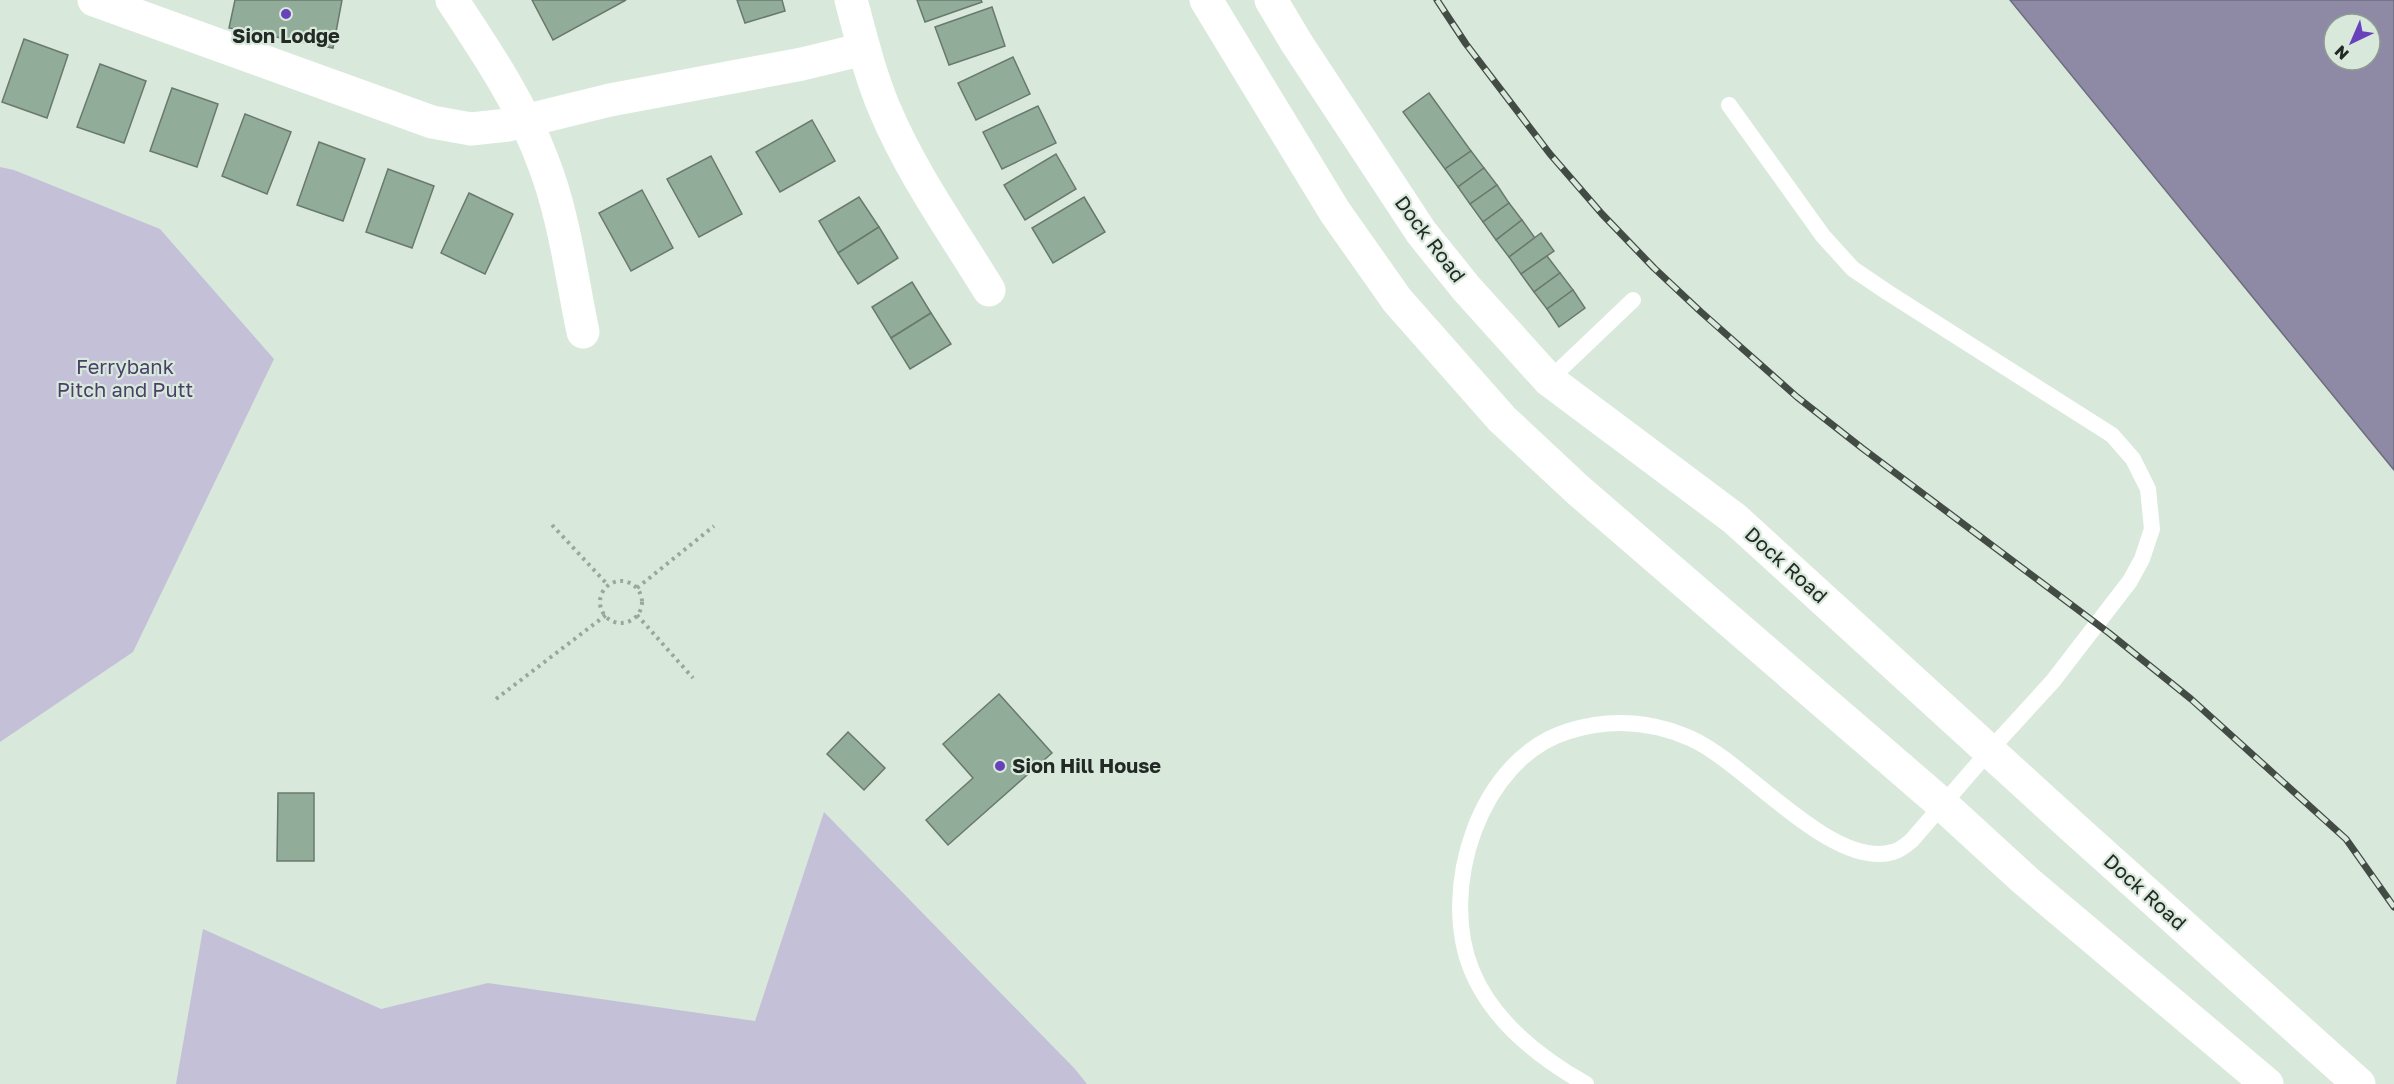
<svg xmlns="http://www.w3.org/2000/svg" width="2394" height="1084" viewBox="0 0 2394 1084" font-family="'Golos Text',sans-serif">
  <style>
    .green { fill: #c4c0d8 }
    .water { fill: #8e89a5; stroke: #6e6c7f; stroke-width: 1.5; fill-rule: evenodd }
    .building { fill: #91ac98; stroke: #6a796d; stroke-width: 1.5 }
    .lines { fill: none; stroke-linecap: round; stroke-linejoin: round }
    .path { stroke: #9aa79d; stroke-width: 4; stroke-dasharray: 3 4.5; stroke-linecap: butt }
    .service { stroke: #fff; stroke-width: 16 }
    .minor { stroke: #fff; stroke-width: 33 }
    .secondary { stroke: #fff; stroke-width: 33 }
    .rail-casing { stroke: #434b45; stroke-width: 7 }
    .rail { stroke: #d8e9dc; stroke-width: 4.5; stroke-dasharray: 14; stroke-linecap: butt }
    .poi-dot { fill: #6842ba; stroke: #d8e9dc; stroke-width: 2 }
    .labels { text-anchor: middle; stroke-width: 4.5; stroke-linejoin: round; paint-order: stroke }
    .poi-label { font-size: 20px; font-weight: bold; fill: #232925; stroke: #d8e9dc }
    .street-label { font-size: 20px; fill: #232925; stroke: #d8e9dc }
    .park-label { font-size: 20px; fill: #493f6a; stroke: #d8e9dc }
  </style>
  <rect width="100%" height="100%" fill="#d8e9dc"/>
  <!-- green -->
  <g class="green">
    <path d="M0,167L14,170L160,229L274,359L133,652L0,742Z"/>
    <path d="M824,812L1075,1069L1087,1084H176L203,929L381,1009L488,983L755,1021Z"/>
  </g>
  <!-- water -->
  <path class="water" d="M2010,0H2394V470ZM2334,24H2370V60H2334Z"/>
  <!-- building -->
  <g class="building">
    <path d="M235,0H342L333,48L229,28Z"/>
    <path d="M532,0H626L553,40Z"/>
    <path d="M737,0H782L785,11L745,23Z"/>
    <path d="M917,0H981L982,2L925,22Z"/>
    <path d="M992,7L1005,46L949,65L935,27Z"/>
    <path d="M24,39L68,55L47,118L2,102Z"/>
    <path d="M1013,57L1030,94L976,120L958,83Z"/>
    <path d="M100,64L146,81L124,143L77,127Z"/>
    <path d="M172,88L218,104L197,167L150,151Z"/>
    <path d="M1429,93L1471,151L1445,169L1403,112Z"/>
    <path d="M1038,106L1056,143L1002,169L983,132Z"/>
    <path d="M245,114L291,132L267,194L222,176Z"/>
    <path d="M812,120L835,161L780,192L756,152Z"/>
    <path d="M319,142L365,159L343,221L297,205Z"/>
    <path d="M1471,151L1484,168L1458,187L1445,169Z"/>
    <path d="M1056,154L1076,189L1025,220L1004,185Z"/>
    <path d="M711,156L742,214L699,237L667,179Z"/>
    <path d="M1484,168L1497,185L1470,204L1458,187Z"/>
    <path d="M388,169L434,186L412,248L366,232Z"/>
    <path d="M1497,185L1509,203L1483,222L1470,204Z"/>
    <path d="M642,190L673,248L631,271L599,213Z"/>
    <path d="M469,193L513,214L485,274L441,253Z"/>
    <path d="M859,197L879,227L838,253L819,221Z"/>
    <path d="M1084,197L1105,232L1053,263L1032,228Z"/>
    <path d="M1509,203L1522,220L1496,240L1483,222Z"/>
    <path d="M1522,220L1535,238L1509,257L1496,240Z"/>
    <path d="M879,227L898,258L858,284L838,253Z"/>
    <path d="M1541,233L1554,251L1521,274L1509,257Z"/>
    <path d="M1547,256L1560,273L1534,292L1521,274Z"/>
    <path d="M1560,273L1573,290L1547,309L1534,292Z"/>
    <path d="M912,282L931,313L891,338L872,307Z"/>
    <path d="M1573,290L1585,308L1559,327L1547,309Z"/>
    <path d="M931,313L951,344L910,369L891,338Z"/>
    <path d="M999,694L1052,753L948,845L926,820L973,778L943,744Z"/>
    <path d="M848,732L885,768L864,790L827,754Z"/>
    <path d="M278,793H314V861H277Z"/>
  </g>
  <g class="lines">
    <!-- path -->
    <g class="path">
      <path d="M552,525L608,585"/>
      <circle cx="621" cy="602" r="21"/>
      <path d="M637,588L714,526"/>
      <path d="M637,615L693,678"/>
      <path d="M496,699L606,615"/>
    </g>
    <!-- service -->
    <g class="service">
      <path d="M1549,380L1633,300"/>
      <path d="M1586,1084C1540,1058 1493,1022 1472,971C1438,890 1479,758 1569,731C1611,718 1652,721 1692,739C1747,764 1832,870 1893,852C1901,850 1906,845 1912,840L1989,751L2053,681L2130,581L2142,559L2152,529L2148,489L2133,459L2112,435L1887,292L1853,269L1823,236L1729,105"/>
    </g>
    <!-- minor -->
    <g class="minor">
      <path d="M94,0L432,122L471,129L508,125L610,100L802,64L864,49"/>
      <path d="M452,0C485,50 521,103 542,159C564,214 571,274 583,332"/>
      <path d="M851,0C861,37 870,75 885,110C912,174 953,231 989,290"/>
    </g>
    <!-- secondary -->
    <g class="secondary">
      <path d="M1206,0L1335,212L1397,300L1502,419L1578,490L1943,805L2026,881L2267,1084"/>
      <path d="M1271,0L1296,42L1421,232L1466,288L1549,380L1735,519L2076,830L2359,1084"/>
    </g>
    <defs>
      <path id="rail" d="M1437,0L1466,44L1550,154L1602,214L1654,268L1701,312L1797,397L1862,448L2109,633L2191,699L2346,839L2394,907"/>
    </defs>
    <!-- rail casing -->
    <use href="#rail" class="rail-casing"/>
    <!-- rail -->
    <use href="#rail" class="rail"/>
  </g>
  <!-- markers -->
  <g class="poi-dot">
    <circle cx="286" cy="14" r="6"/>
    <circle cx="1000" cy="766" r="6"/>
  </g>
  <g class="labels">
    <!-- poi labels -->
    <g class="poi-label">
      <text x="286" y="43">Sion Lodge</text>
      <text x="1012" y="773" text-anchor="start">Sion Hill House</text>
    </g>
    <!-- street labels -->
    <g class="street-label">
      <text transform="translate(1430 239) rotate(53)" y="7">Dock Road</text>
      <text transform="translate(1786 565) rotate(42)" y="7">Dock Road</text>
      <text transform="translate(2145 892) rotate(42)" y="7">Dock Road</text>
    </g>
    <!-- park labels -->
    <g class="park-label">
      <text x="125" y="374">Ferrybank<tspan x="125" dy="23">Pitch and Putt</tspan></text>
    </g>
  </g>
  <!-- north arrow -->
  <g transform="translate(2352 42) rotate(224)"><circle r="28" fill="#d8e9dc" stroke="#909c93" stroke-width="1.5"/>
  <path d="M0-4.5L10 22L0 15L-10 22Z" fill="#6842ba"/>
  <text y="-9" font-size="16" font-weight="bold" text-anchor="middle" fill="#232925">N</text>
  </g>
</svg>
